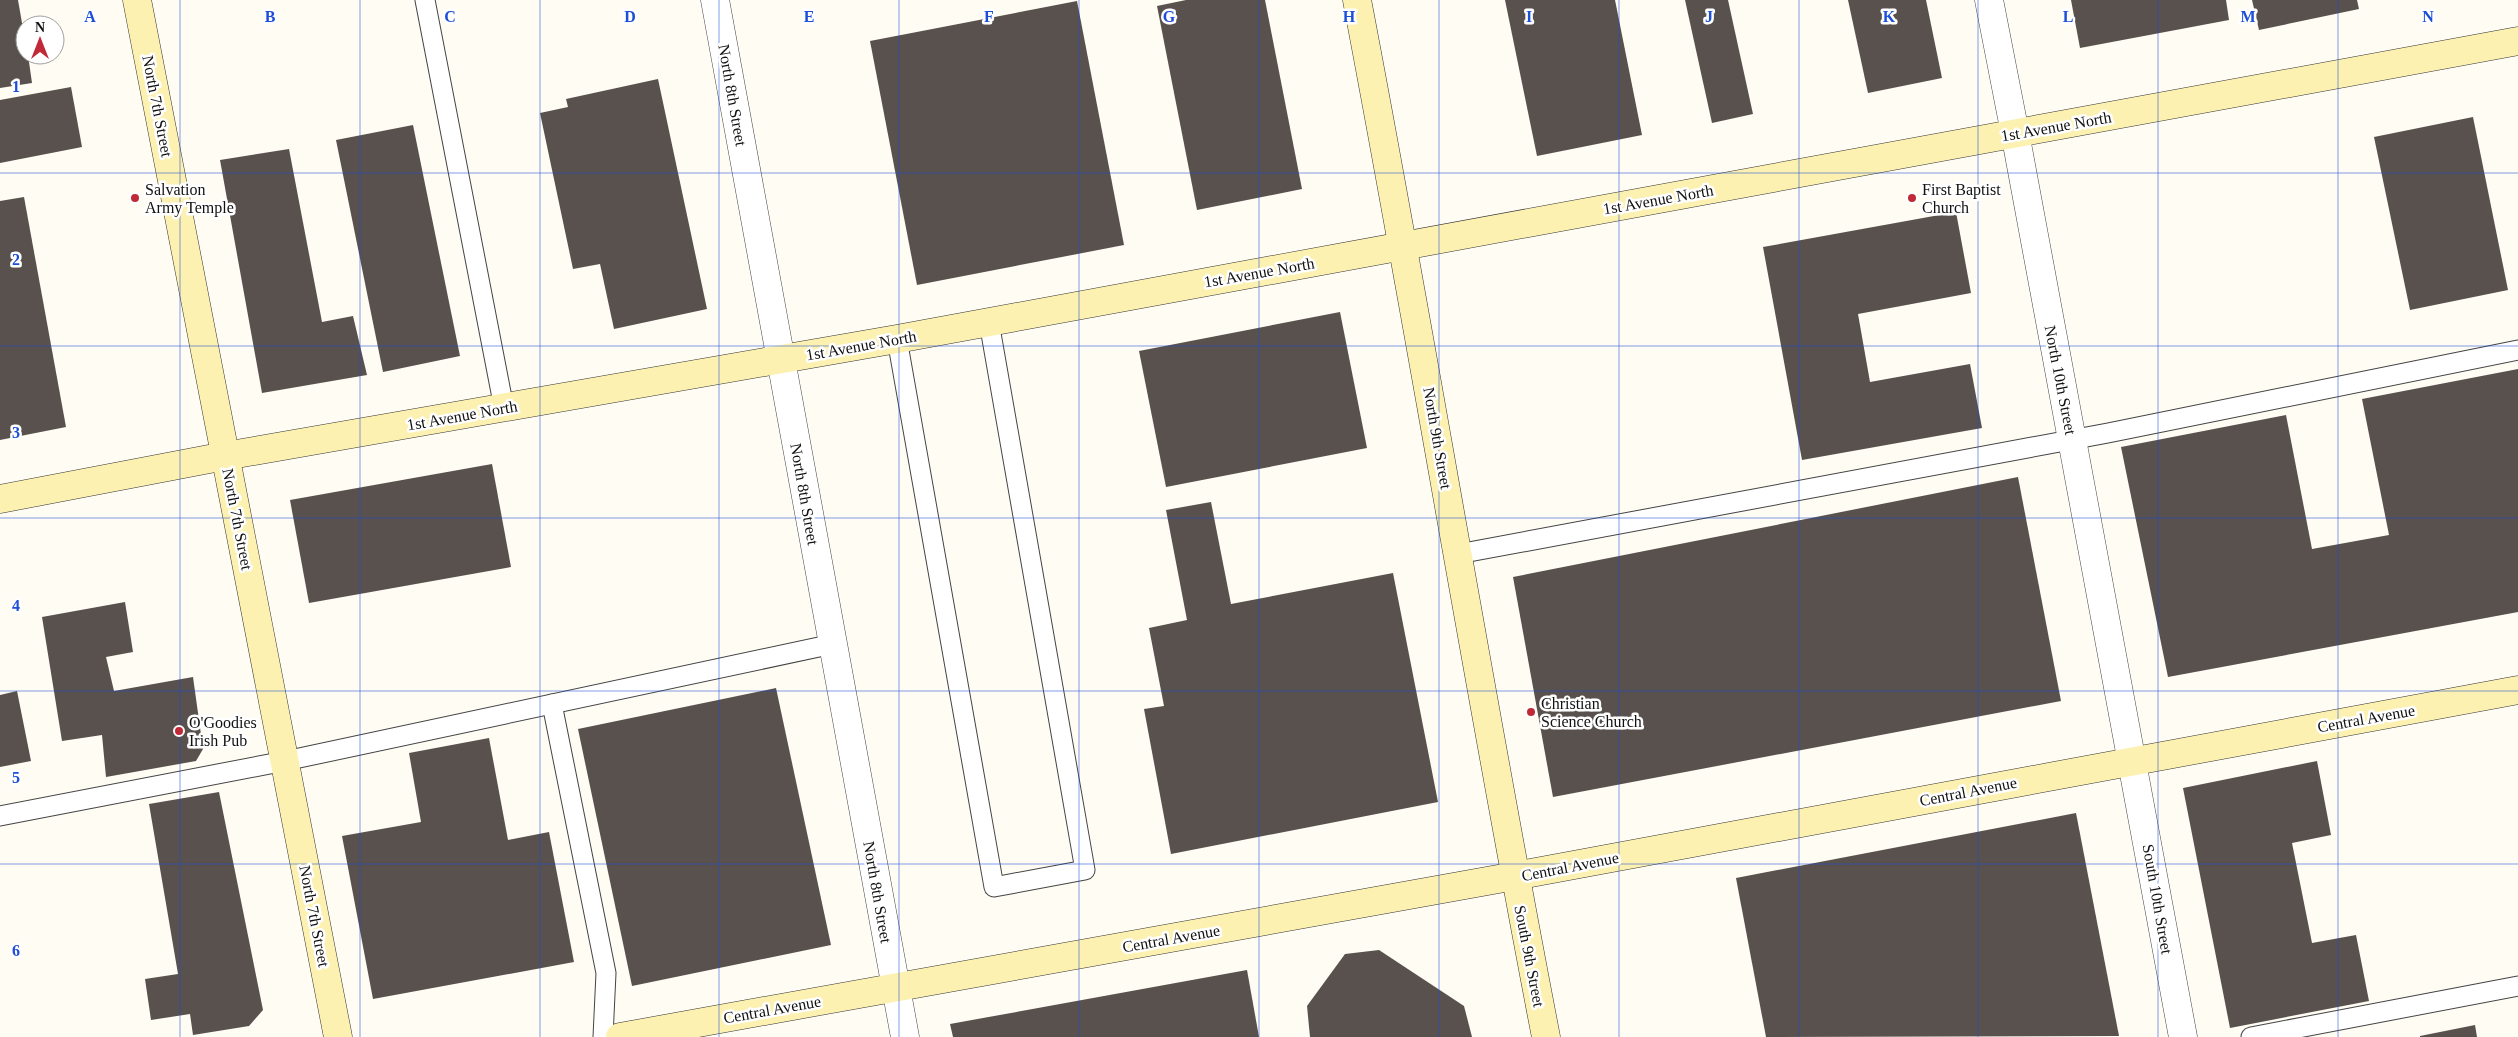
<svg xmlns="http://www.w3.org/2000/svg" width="2518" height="1037" viewBox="0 0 2518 1037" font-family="'Times New Roman',serif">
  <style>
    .building { fill: #59514d }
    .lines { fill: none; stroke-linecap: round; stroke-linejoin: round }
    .service-casing { stroke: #444; stroke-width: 21 }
    .minor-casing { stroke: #444; stroke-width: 29 }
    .tertiary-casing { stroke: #444; stroke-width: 29 }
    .secondary-casing { stroke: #333; stroke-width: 29 }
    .service { stroke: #fff; stroke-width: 19 }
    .minor { stroke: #fff; stroke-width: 28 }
    .tertiary { stroke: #fff; stroke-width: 28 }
    .secondary { stroke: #fdf1b1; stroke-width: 28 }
    .grid { fill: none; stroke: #1d4ed8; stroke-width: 1; stroke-opacity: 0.55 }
    .poi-dot { fill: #c02938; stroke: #fff; stroke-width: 2 }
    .labels { text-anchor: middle; stroke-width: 5; stroke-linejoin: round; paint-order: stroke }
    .street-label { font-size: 16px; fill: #111; stroke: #fff }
    .poi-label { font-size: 16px; fill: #111; stroke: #fff; text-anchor: start }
    .grid-label { font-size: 16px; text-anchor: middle; font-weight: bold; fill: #1d4ed8; stroke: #fff; stroke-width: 5; stroke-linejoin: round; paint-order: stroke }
  </style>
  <rect width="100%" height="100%" fill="#fffcf4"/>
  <!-- building -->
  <g class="building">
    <path d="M0,0H18L25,40V55H28L32,83L0,88Z"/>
    <path d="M1186,0H1265L1302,189L1197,210L1157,6Z"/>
    <path d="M1505,0H1615L1642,135L1537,156Z"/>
    <path d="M1685,0H1728L1753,114L1712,123Z"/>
    <path d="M1848,0H1926L1942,78L1868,93Z"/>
    <path d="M2071,0H2226L2229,20L2080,48Z"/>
    <path d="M2252,0H2357L2359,9L2259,30Z"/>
    <path d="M1077,1L1124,245L917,285L870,41Z"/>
    <path d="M658,79L707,309L614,329L600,264L573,269L540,113L568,107L566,99Z"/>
    <path d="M71,87L82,147L0,163V100Z"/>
    <path d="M2473,117L2508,290L2410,310L2374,137Z"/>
    <path d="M413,125L460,356L383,372L336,140Z"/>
    <path d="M289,149L322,322L353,316L367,375L262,393L220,160Z"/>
    <path d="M24,197L66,427L0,440V201Z"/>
    <path d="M1956,212L1971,293L1858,314L1870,382L1970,364L1982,428L1802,460L1763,247Z"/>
    <path d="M1340,312L1367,448L1166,487L1139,351Z"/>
    <path d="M2518,369V612L2168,677L2121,447L2286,415L2312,549L2389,535L2362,399Z"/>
    <path d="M492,464L511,567L309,603L290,500Z"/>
    <path d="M2018,477L2061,701L1553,797L1513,577Z"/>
    <path d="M1211,502L1231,604L1393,573L1438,802L1171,854L1144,709L1164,706L1149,628L1187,620L1166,510Z"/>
    <path d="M125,602L133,652L106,657L114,691L193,677L203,749L196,761L106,777L102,735L62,741L42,617Z"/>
    <path d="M776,688L831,945L632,986L578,729Z"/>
    <path d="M17,691L31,761L0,767V695Z"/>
    <path d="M489,738L508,840L549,832L574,962L373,999L342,836L421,822L409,753Z"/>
    <path d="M2317,761L2331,835L2292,843L2312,943L2356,935L2369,1001L2230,1028L2183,788Z"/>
    <path d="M219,792L263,1010L249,1026L193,1035L190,1014L151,1020L145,979L178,974L149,804Z"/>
    <path d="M2076,813L2119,1036L1766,1037L1736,878Z"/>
    <path d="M1379,950L1464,1006L1472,1037H1310L1307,1006L1345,954Z"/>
    <path d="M1247,970L1259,1037H953L950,1024Z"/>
    <path d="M2475,1025L2477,1037H2420V1036Z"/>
  </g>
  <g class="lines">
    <defs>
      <g id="service">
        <path d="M425,0L504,408"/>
        <path d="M897,339L994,887L1085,870L989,322"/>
        <path d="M1458,554L2108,433L2518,350"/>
        <path d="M552,704L606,973L603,1037"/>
        <path d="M0,816L285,761L833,644"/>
        <path d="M2251,1037L2518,986"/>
      </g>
      <g id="minor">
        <path d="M715,0L781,360"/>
        <path d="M1989,0L2015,133"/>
      </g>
      <g id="tertiary">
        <path d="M2015,133L2183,1037"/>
        <path d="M781,360L905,1037"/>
      </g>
      <g id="secondary">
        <path d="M137,0L338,1037"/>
        <path d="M1357,0C1423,345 1479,692 1546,1037"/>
        <path d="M0,499L225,456L897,339L2518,41"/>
        <path d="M620,1037L1515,876L2518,690"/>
      </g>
    </defs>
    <!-- service casing -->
    <use href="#service" class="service-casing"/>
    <!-- minor casing -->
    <use href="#minor" class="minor-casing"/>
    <!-- tertiary casing -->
    <use href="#tertiary" class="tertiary-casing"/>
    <!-- secondary casing -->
    <use href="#secondary" class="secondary-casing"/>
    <!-- service -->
    <use href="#service" class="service"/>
    <!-- minor -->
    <use href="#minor" class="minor"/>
    <!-- tertiary -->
    <use href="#tertiary" class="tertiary"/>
    <!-- secondary -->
    <use href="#secondary" class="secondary"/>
  </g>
  <!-- grid -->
  <path class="grid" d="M180,0V1037M360,0V1037M540,0V1037M719,0V1037M899,0V1037M1079,0V1037M1259,0V1037M1439,0V1037M1619,0V1037M1799,0V1037M1978,0V1037M2158,0V1037M2338,0V1037M0,173H2518M0,346H2518M0,518H2518M0,691H2518M0,864H2518"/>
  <!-- markers -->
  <g class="poi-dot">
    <circle cx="135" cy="198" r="5"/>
    <circle cx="1912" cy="198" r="5"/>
    <circle cx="1531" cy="712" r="5"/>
    <circle cx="179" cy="731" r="5"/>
  </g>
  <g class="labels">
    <!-- street labels -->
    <g class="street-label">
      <text transform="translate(733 95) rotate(80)" y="6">North 8th Street</text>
      <text transform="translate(158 106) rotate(79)" y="6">North 7th Street</text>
      <text transform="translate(2056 126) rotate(-10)" y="6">1st Avenue North</text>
      <text transform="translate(1658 199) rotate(-10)" y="6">1st Avenue North</text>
      <text transform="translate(1259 272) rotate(-10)" y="6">1st Avenue North</text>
      <text transform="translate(861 345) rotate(-10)" y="6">1st Avenue North</text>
      <text transform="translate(2061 380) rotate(79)" y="6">North 10th Street</text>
      <text transform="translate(462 415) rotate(-10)" y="6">1st Avenue North</text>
      <text transform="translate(1438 438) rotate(80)" y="6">North 9th Street</text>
      <text transform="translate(805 494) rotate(80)" y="6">North 8th Street</text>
      <text transform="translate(238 519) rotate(79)" y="6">North 7th Street</text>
      <text transform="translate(2366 718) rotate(-10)" y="6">Central Avenue</text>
      <text transform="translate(1968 791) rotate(-11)" y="6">Central Avenue</text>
      <text transform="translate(1570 866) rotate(-11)" y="6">Central Avenue</text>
      <text transform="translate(878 892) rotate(80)" y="6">North 8th Street</text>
      <text transform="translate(2158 899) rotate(80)" y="6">South 10th Street</text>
      <text transform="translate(315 916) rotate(79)" y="6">North 7th Street</text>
      <text transform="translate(1171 938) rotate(-10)" y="6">Central Avenue</text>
      <text transform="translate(1530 956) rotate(79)" y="6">South 9th Street</text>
      <text transform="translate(772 1009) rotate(-10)" y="6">Central Avenue</text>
    </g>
    <!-- poi labels -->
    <g class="poi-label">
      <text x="145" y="195">Salvation<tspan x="145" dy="18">Army Temple</tspan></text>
      <text x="1922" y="195">First Baptist<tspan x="1922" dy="18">Church</tspan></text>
      <text x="1541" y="709">Christian<tspan x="1541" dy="18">Science Church</tspan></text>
      <text x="189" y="728">O'Goodies<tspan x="189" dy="18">Irish Pub</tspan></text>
    </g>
  </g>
  <g class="grid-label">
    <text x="90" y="22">A</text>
    <text x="270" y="22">B</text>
    <text x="450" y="22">C</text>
    <text x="630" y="22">D</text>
    <text x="809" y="22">E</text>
    <text x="989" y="22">F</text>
    <text x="1169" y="22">G</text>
    <text x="1349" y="22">H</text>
    <text x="1529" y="22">I</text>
    <text x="1709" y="22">J</text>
    <text x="1889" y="22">K</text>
    <text x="2068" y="22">L</text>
    <text x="2248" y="22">M</text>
    <text x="2428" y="22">N</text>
    <text x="16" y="92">1</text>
    <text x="16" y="265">2</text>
    <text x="16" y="438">3</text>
    <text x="16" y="611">4</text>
    <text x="16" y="783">5</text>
    <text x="16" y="956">6</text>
  </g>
  <!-- north arrow -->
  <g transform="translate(40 40)"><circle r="24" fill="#ffffff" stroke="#a0a0a0"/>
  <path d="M0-4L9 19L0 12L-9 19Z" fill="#c02938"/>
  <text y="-8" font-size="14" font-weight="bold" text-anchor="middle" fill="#111111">N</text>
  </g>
</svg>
